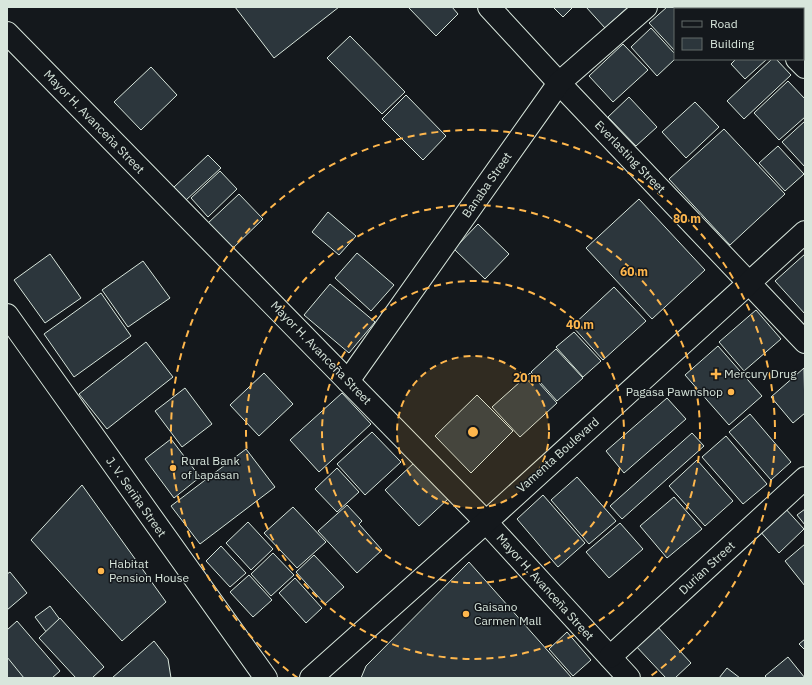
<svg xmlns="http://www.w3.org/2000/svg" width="812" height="685" viewBox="0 0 812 685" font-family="'IBM Plex Sans',sans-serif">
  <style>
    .building { fill: #2c363c; stroke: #d8e6dc }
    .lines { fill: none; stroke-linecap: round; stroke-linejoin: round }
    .street-casing { stroke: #d8e6dc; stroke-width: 24 }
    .secondary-casing { stroke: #d8e6dc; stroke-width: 24 }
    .primary-casing { stroke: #d8e6dc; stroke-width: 24 }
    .street { stroke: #14181c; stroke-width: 22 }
    .secondary { stroke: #14181c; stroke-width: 22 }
    .primary { stroke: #14181c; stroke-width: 22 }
    .ring { fill: none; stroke: #ffb74d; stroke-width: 2; stroke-dasharray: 7 5 }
    .poi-dot { fill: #ffb74d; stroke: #14181c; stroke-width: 1.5 }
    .labels { text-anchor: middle; stroke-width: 3; stroke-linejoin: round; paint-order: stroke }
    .street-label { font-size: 12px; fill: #d8e6dc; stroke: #14181c }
    .poi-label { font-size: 12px; fill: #d8e6dc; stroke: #14181c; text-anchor: start }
    .centre { fill: #ffb74d; stroke: #14181c; stroke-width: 2 }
    .ring-label { font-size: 12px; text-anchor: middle; font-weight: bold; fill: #ffb74d; stroke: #14181c; stroke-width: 3; stroke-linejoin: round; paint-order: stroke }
  </style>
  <rect width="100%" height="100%" fill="#14181c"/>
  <!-- building -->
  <g class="building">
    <path d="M235,7H339L274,58Z"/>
    <path d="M408,7H452L458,14L436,36Z"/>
    <path d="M553,7H573L563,17Z"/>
    <path d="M586,7H628L605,28Z"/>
    <path d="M667,7H678L680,9H675V51L649,23Z"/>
    <path d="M682,7H724L726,9H684Z"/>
    <path d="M761,7H805V10L803,12V9H763Z"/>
    <path d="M805,14V50L803,48V16Z"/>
    <path d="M651,28L675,54V59L657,76L631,47Z"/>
    <path d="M350,36L405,92L382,114L327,58Z"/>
    <path d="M623,44L648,70L613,102L589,76Z"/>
    <path d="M736,59H767L745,79L731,64Z"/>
    <path d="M772,59H776L791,75L744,119L727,101Z"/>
    <path d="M151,67L177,95L141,130L114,102Z"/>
    <path d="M788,81L805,99V117L779,140L754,113Z"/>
    <path d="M406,95L446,136L423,160L382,119Z"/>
    <path d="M629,97L657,127L636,146L608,117Z"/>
    <path d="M695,102L719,127L686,158L662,132Z"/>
    <path d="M805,121V167L782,142Z"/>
    <path d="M724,129L785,194L730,245L669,179Z"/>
    <path d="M778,146L804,174L785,191L759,163Z"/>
    <path d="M208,155L221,168L186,200L174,187Z"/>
    <path d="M220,171L237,189L208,217L191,198Z"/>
    <path d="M239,194L263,219L232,249L208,223Z"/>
    <path d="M639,199L705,270L652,319L586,248Z"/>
    <path d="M328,212L356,236L339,255L312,232Z"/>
    <path d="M478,224L509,254L485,279L454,249Z"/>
    <path d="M357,253L394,285L371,311L335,278Z"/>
    <path d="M50,254L81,298L45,323L14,280Z"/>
    <path d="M805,254V314L775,281Z"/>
    <path d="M143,261L170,298L128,327L102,290Z"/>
    <path d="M330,284L375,322L349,353L304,315Z"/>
    <path d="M614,287L646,321L603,360L572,326Z"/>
    <path d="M101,293L131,336L74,377L44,334Z"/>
    <path d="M756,310L781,339L744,371L719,342Z"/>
    <path d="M574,332L601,361L583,377L556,347Z"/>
    <path d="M146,342L173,377L107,429L79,394Z"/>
    <path d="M718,346L762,396L729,425L685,375Z"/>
    <path d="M556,349L583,378L557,401L531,372Z"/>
    <path d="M804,368L805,413L793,423L771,397Z"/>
    <path d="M264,373L293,404L259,436L230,405Z"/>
    <path d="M530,373L557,403L520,437L492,407Z"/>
    <path d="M185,388L212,424L182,447L155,411Z"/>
    <path d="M342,393L371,424L319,472L290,440Z"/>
    <path d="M477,395L513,431L471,473L435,436Z"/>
    <path d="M667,398L686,419L624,473L606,451Z"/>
    <path d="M750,414L791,462L771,480L729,432Z"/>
    <path d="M372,432L401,462L365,495L337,464Z"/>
    <path d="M692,433L704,446L622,519L610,506Z"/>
    <path d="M726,436L767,484L743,504L702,457Z"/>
    <path d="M171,439L200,477L174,498L145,459Z"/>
    <path d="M246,449L275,487L200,544L171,506Z"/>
    <path d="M697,460L733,501L705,526L669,486Z"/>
    <path d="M415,462L449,498L419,526L385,490Z"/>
    <path d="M337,468L359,492L337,512L315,489Z"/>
    <path d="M577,477L616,521L589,544L551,500Z"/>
    <path d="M82,485L166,602L122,641L31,540Z"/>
    <path d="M543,495L585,543L558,567L517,519Z"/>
    <path d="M674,497L702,529L667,558L640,526Z"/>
    <path d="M347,505L362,521L359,524L382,550L357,573L318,531Z"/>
    <path d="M293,507L326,542L297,568L264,533Z"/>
    <path d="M784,507L804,529L779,553L759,530Z"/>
    <path d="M805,509V525L797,515Z"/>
    <path d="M248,522L273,549L251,570L226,543Z"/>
    <path d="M620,523L643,549L609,578L586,552Z"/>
    <path d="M805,544V586L785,561Z"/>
    <path d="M221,546L246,573L230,587L206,561Z"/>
    <path d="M273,553L294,575L271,596L251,574Z"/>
    <path d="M314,555L344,587L325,604L296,572Z"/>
    <path d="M469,562L572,678H361L366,666Z"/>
    <path d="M10,572L27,593L7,610V574Z"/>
    <path d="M249,575L272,600L253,617L230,592Z"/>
    <path d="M295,578L322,608L306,623L279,593Z"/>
    <path d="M50,606L61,621L47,633L35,617Z"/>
    <path d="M60,618L104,667L92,678H76L39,638Z"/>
    <path d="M17,621L60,671L52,678H20L7,663V630Z"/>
    <path d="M655,624L691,663L675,678H666L634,644Z"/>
    <path d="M567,632L591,660L573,676L549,649Z"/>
    <path d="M805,639V650L799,644Z"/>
    <path d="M154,641L168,659L171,678H112Z"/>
    <path d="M7,657L24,678H7Z"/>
    <path d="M788,657L805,678H767L765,676Z"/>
    <path d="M727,668L740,678H719Z"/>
  </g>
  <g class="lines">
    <defs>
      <g id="street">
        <path d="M489,7L559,83L805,342"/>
        <path d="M749,7L751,9"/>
        <path d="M7,33L486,522L629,678"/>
        <path d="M797,59L805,67"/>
        <path d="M348,381L559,83L646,7"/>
        <path d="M610,657L805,478"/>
      </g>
      <path id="secondary" d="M7,315L266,678"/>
      <path id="primary" d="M311,678L486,522L805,232"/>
    </defs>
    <!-- street casing -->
    <use href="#street" class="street-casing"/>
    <!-- secondary casing -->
    <use href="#secondary" class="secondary-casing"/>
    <!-- primary casing -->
    <use href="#primary" class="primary-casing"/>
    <!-- street -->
    <use href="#street" class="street"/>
    <!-- secondary -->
    <use href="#secondary" class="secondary"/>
    <!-- primary -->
    <use href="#primary" class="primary"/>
  </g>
  <!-- distance rings -->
  <circle cx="473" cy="432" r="76" fill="#ffb74d" fill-opacity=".12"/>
  <g class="ring">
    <circle cx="473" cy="432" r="76"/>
    <circle cx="473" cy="432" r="151"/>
    <circle cx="473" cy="432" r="227"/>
    <path d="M298 678A302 302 0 1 1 648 678"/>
  </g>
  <!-- markers -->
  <g class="poi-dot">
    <path d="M714 368h4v4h4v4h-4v4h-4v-4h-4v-4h4z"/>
    <circle cx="731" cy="392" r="4"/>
    <circle cx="173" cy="468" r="4"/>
    <circle cx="101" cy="571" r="4"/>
    <circle cx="466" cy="614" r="4"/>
  </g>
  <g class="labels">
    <!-- street labels -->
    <g class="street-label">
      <text transform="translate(94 122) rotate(46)" y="4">Mayor H. Avanceña Street</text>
      <text transform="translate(630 157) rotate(46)" y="4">Everlasting Street</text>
      <text transform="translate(487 185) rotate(-55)" y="4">Banaba Street</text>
      <text transform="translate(321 353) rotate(46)" y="4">Mayor H. Avanceña Street</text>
      <text transform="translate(558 455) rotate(-42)" y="4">Vamenta Boulevard</text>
      <text transform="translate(136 497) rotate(55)" y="4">J. V. Seriña Street</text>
      <text transform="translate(707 568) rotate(-43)" y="4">Durian Street</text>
      <text transform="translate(545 587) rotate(48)" y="4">Mayor H. Avanceña Street</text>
    </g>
    <!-- poi labels -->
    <g class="poi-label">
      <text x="724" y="378">Mercury Drug</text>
      <text x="723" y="396" text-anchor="end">Pagasa Pawnshop</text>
      <text x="181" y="465">Rural Bank<tspan x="181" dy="14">of Lapasan</tspan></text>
      <text x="109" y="568">Habitat<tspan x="109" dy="14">Pension House</tspan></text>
      <text x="474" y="611">Gaisano<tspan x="474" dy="14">Carmen Mall</tspan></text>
    </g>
  </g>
  <circle cx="473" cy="432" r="6" class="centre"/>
  <g class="ring-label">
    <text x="687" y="223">80 m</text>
    <text x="634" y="276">60 m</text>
    <text x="580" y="329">40 m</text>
    <text x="527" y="382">20 m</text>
  </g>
  <!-- border -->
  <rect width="812" height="685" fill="none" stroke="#d8e6dc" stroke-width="16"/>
  <!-- legend -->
  <rect x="674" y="8" width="130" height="52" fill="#14181c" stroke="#626a69"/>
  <rect x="682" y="21" width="20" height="6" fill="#14181c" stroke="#626a69"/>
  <text x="710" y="28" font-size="12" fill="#d8e6dc">Road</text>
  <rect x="682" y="38" width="20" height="12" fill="#2c363c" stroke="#626a69"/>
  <text x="710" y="48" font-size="12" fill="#d8e6dc">Building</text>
</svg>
